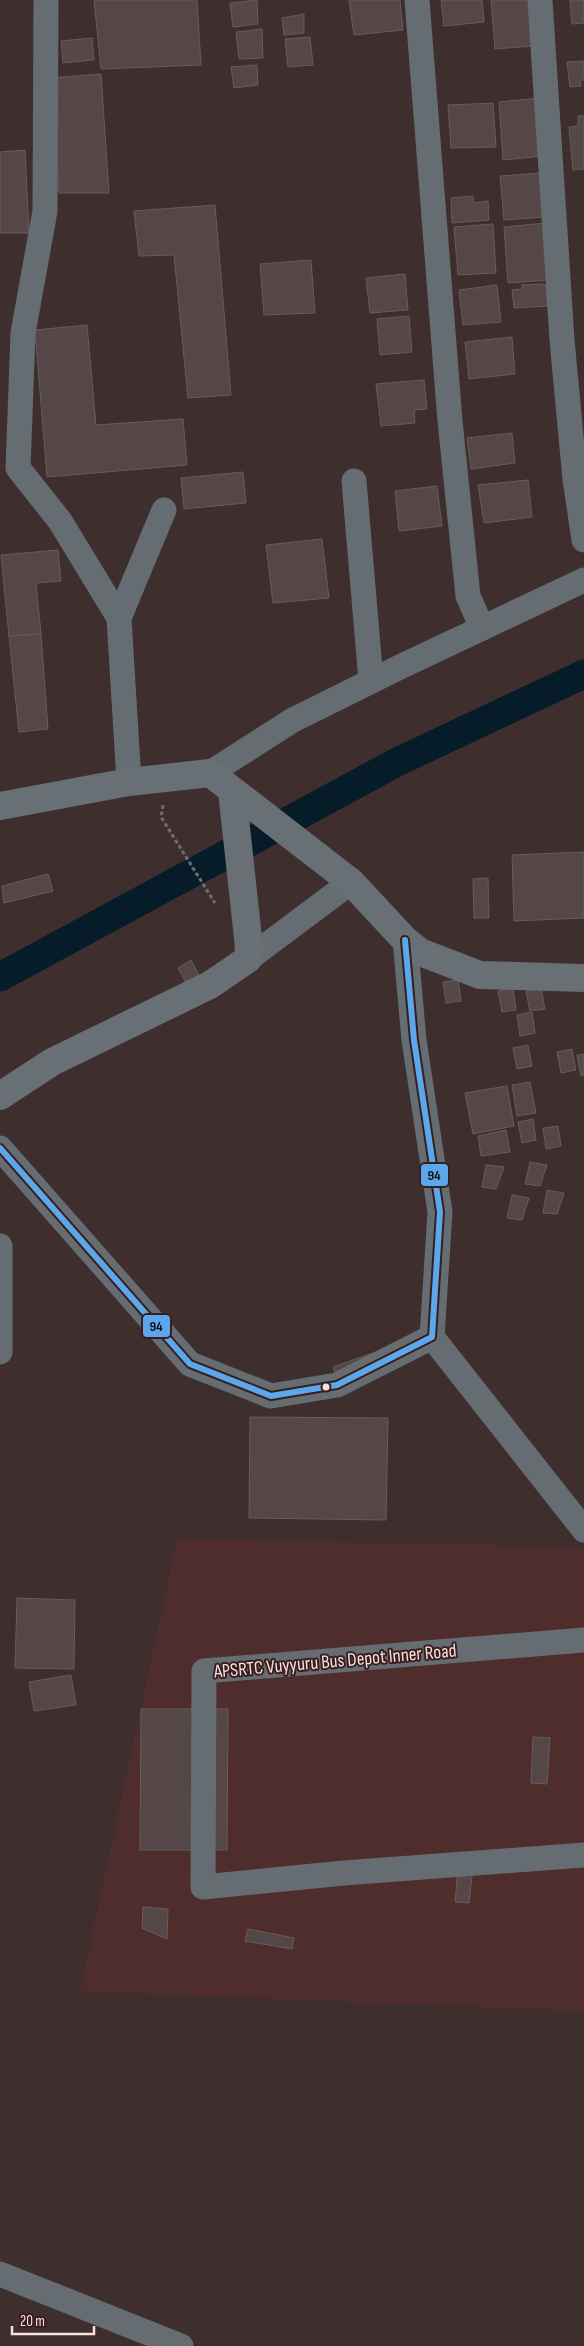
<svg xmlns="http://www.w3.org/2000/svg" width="584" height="2346" viewBox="0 0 584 2346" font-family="'Sofia Sans Condensed',sans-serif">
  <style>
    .built { fill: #4f2d2c }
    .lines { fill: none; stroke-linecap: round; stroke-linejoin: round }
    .canal { stroke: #061d29; stroke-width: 29 }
    .building { fill: #554747; stroke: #695c5c }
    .path { stroke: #6c6e71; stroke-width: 3; stroke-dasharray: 4 2.5; stroke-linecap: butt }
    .street { stroke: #656d73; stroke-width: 25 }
    .secondary { stroke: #686f75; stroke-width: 28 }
    .bus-1-casing { stroke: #3a1e1d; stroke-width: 10 }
    .bus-1 { stroke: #5aa8eb; stroke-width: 6 }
    .bus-dot { fill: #f5e1e0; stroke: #3a1e1d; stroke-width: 2 }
    .labels { text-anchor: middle; stroke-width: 4; stroke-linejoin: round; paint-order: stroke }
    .street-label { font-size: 19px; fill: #f5e1e0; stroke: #3a1e1d }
    .line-badge { stroke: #3a1e1d; stroke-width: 2 }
    .pale-badge-label { font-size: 14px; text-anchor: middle; font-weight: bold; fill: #111 }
  </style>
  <rect width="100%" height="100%" fill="#3e2e2e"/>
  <!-- built -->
  <path class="built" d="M177,1539L584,1547V2011L80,1991Z"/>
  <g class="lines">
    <!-- canal -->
    <path class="canal" d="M0,977L397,762L584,674"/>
  </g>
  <!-- building -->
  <g class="building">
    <path d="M94,0H197L201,65L101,69Z"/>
    <path d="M257,0L258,24L233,27L230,3Z"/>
    <path d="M349,0H400L403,30L354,35Z"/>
    <path d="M441,0H482L484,22L444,26Z"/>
    <path d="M491,0H531L533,46L495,49Z"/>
    <path d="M570,0H584V23L572,24Z"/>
    <path d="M304,14V33L284,35L282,18Z"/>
    <path d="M262,29L263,58L239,59L236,32Z"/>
    <path d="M310,37L313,65L288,67L285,39Z"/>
    <path d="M92,38L94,60L63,63L61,41Z"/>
    <path d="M584,61V80H580L581,86L570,87L567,62Z"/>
    <path d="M257,65L258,85L234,88L231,67Z"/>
    <path d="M101,74L109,193H59L51,78Z"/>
    <path d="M539,98L543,156L503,160L499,102Z"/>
    <path d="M493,103L496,147L451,148L448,105Z"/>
    <path d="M578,116H584V169L573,170L569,127L578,126Z"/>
    <path d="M25,150L29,233H0V152Z"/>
    <path d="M542,173L545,217L504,220L500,176Z"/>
    <path d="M473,196L474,203L488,201L489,220L452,223L451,198Z"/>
    <path d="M215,205L231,395L188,398L174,255L139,256L134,211Z"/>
    <path d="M545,223L549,280L508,283L504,227Z"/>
    <path d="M493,224L496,273L458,275L454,227Z"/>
    <path d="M311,260L315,313L264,315L260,264Z"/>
    <path d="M405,274L408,310L370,313L366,278Z"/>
    <path d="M545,284L548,306L514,308L512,290L522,289V285Z"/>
    <path d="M497,285L501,322L463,325L459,290Z"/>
    <path d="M409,316L412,352L380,355L377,319Z"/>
    <path d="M87,325L96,425L183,419L187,465L47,477L35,330Z"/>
    <path d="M512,337L515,374L469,379L465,342Z"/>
    <path d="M424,380L427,409L414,410L415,423L381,426L376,384Z"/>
    <path d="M512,433L515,463L471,469L467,438Z"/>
    <path d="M243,472L246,503L184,509L181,478Z"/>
    <path d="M528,480L532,517L484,523L478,485Z"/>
    <path d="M437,486L442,526L399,531L395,491Z"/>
    <path d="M322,539L329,598L273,603L266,545Z"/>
    <path d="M58,550L61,581L36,583L41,634L9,636L1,555Z"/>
    <path d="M41,634L48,729L19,732L9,636Z"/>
    <path d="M584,852V918L514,921L512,855Z"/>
    <path d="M48,874L53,891L4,903L2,886Z"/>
    <path d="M488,878L489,918H474L473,879Z"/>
    <path d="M191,960L199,975L186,983L178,968Z"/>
    <path d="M458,980L461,1001L446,1003L443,982Z"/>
    <path d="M513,988L516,1010L502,1012L498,991Z"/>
    <path d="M541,988L545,1009L530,1011L526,991Z"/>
    <path d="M532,1012L535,1033L520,1036L517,1015Z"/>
    <path d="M528,1045L532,1066L517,1069L513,1048Z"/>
    <path d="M572,1049L576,1070L561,1073L557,1052Z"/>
    <path d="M584,1054V1075L581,1076L577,1055Z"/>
    <path d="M530,1082L536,1113L517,1116L512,1085Z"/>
    <path d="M507,1086L514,1126L473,1134L465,1093Z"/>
    <path d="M533,1119L536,1140L522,1143L518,1122Z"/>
    <path d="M558,1126L561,1146L546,1149L543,1128Z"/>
    <path d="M506,1130L510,1152L481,1156L478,1136Z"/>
    <path d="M530,1162L547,1165L540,1186L525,1184Z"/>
    <path d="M486,1165L504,1167L496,1189L482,1187Z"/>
    <path d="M547,1190L564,1193L557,1214L543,1213Z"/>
    <path d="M512,1195L529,1198L522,1220L507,1218Z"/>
    <path d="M379,1351L337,1378L333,1367Z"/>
    <path d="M250,1417L388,1418L386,1520L249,1518Z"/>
    <path d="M17,1598L75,1600L74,1669L15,1668Z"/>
    <path d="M71,1675L76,1705L34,1711L29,1682Z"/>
    <path d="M141,1709H228L227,1850H140Z"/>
    <path d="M533,1737L550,1738L547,1784L531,1783Z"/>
    <path d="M459,1858L474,1859L469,1903L455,1902Z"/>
    <path d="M143,1907L168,1909L167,1939L142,1928Z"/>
    <path d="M248,1929L294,1938L292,1949L245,1941Z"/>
  </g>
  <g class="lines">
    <!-- path -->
    <path class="path" d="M163,805L161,817L215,903"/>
    <!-- street -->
    <g class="street">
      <path d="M46,0L45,211L23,333L18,468L60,521L119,618"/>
      <path d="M417,0L450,421L468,596L482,628"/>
      <path d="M540,0L562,340L575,479L584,540"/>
      <path d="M354,481L371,681"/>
      <path d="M210,773L293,720L402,666L584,580"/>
      <path d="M129,782L119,618L164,510"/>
      <path d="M248,959L351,882"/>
      <path d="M0,1148L190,1364L271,1396L337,1385L432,1337L440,1212L414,1040L405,940"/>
      <path d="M0,1246V1352"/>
      <path d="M432,1337L584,1530"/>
      <path d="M584,1640L204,1671L203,1887L344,1873L584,1855"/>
      <path d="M0,2274L181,2346"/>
    </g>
    <!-- secondary -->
    <g class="secondary">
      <path d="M0,806L129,782L210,773L351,882L405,940L420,952L480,975L584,978"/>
      <path d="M0,1096L52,1062L210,985L248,959L249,947L232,791"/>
    </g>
    <defs>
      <path id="bus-1" d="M0,1148L190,1364L271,1396L337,1385L432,1337L440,1212L414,1040L405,940"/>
    </defs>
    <!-- bus-1 casing -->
    <use href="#bus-1" class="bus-1-casing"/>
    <!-- bus-1 -->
    <use href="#bus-1" class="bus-1"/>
  </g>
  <!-- markers -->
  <circle class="bus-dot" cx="326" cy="1387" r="4.5"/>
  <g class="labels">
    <!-- street labels -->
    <g class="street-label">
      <text transform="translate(335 1660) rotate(-5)" y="7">APSRTC Vuyyuru Bus Depot Inner Road</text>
    </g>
  </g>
  <g class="line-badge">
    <rect x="420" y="1163" width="29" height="24" rx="5" fill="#5aa8eb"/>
    <rect x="142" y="1314" width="29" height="24" rx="5" fill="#5aa8eb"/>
  </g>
  <g class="pale-badge-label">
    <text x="434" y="1180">94</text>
    <text x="156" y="1331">94</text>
  </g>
  <!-- scale -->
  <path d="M12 2326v8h82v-8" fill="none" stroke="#f5e1e0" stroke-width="2.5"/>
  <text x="20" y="2326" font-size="15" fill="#f5e1e0" stroke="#3a1e1d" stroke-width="4" paint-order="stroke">20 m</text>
</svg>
